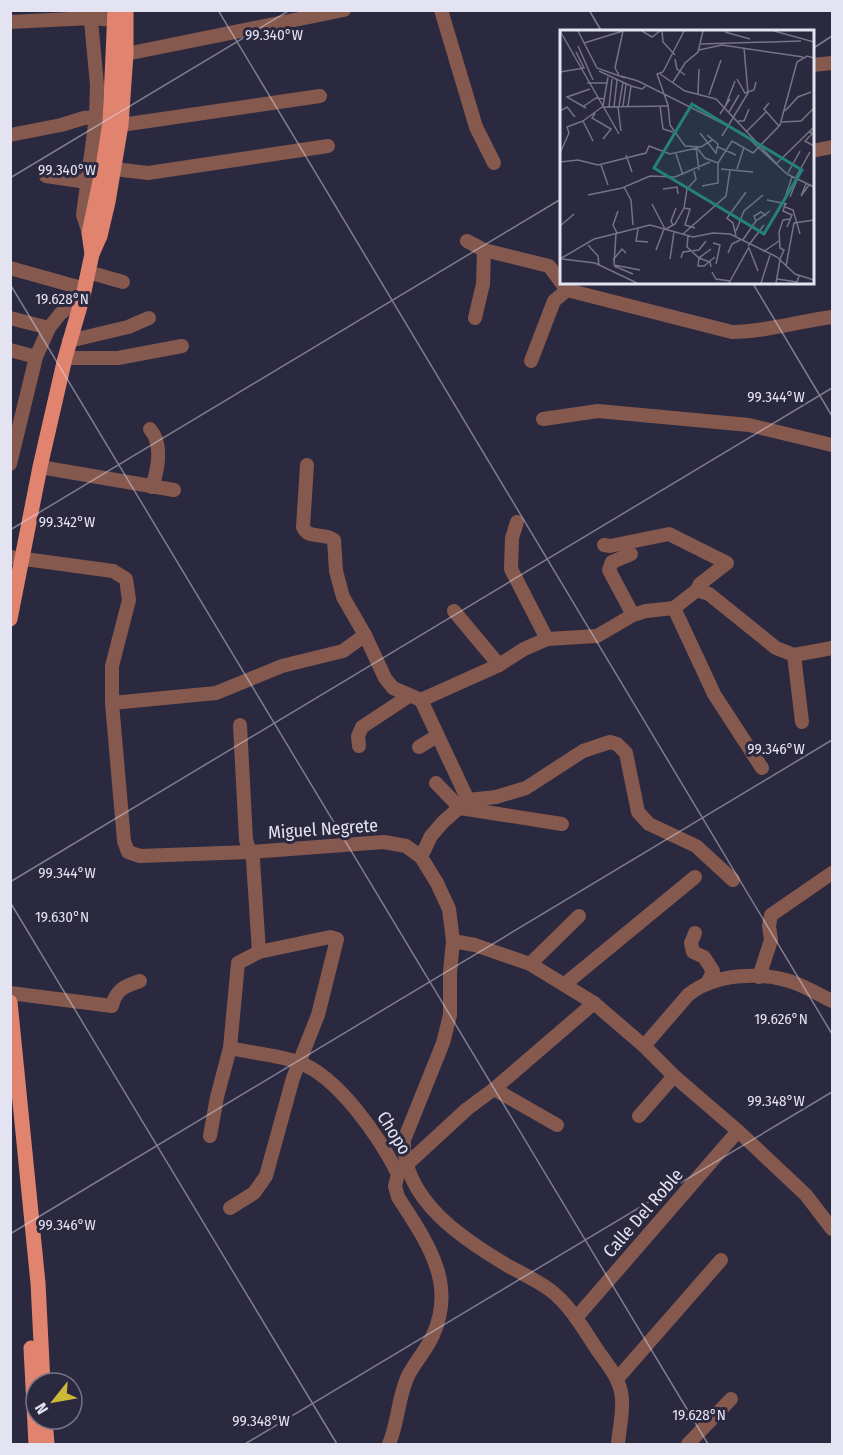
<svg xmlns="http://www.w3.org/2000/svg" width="843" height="1455" viewBox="0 0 843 1455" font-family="'Fira Sans Condensed',sans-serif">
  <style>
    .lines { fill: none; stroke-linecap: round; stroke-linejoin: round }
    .minor { stroke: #86594f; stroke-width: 14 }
    .major { stroke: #e0836f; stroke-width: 15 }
    .ticks { fill: none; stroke: #e4e3f2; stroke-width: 1.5; stroke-opacity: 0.45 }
    .labels { text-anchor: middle; stroke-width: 6; stroke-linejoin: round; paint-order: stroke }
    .street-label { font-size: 18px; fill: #e4e3f2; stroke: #2b293f }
    .inset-road { fill: none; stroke: #757387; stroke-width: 1.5 }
    .view { fill: #24817b; fill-opacity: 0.15; stroke: #24817b; stroke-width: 3 }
    .inset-edge { fill: none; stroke: #e4e3f2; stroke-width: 3 }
    .ticks-label { font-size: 15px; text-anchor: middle; fill: #e4e3f2; stroke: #2b293f; stroke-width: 6; stroke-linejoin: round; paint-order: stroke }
  </style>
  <rect width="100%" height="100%" fill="#2b293f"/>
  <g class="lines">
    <!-- minor -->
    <g class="minor">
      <path d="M441,10L476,127L494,163"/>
      <path d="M10,22L91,18L115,20"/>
      <path d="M126,54L344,10"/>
      <path d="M812,65L832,63"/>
      <path d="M121,125L320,96"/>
      <path d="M10,135L61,125L84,118L96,117L105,120"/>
      <path d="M812,151L832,147"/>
      <path d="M114,169L148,173L328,146"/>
      <path d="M46,176L87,182"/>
      <path d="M89,233L83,215L96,117L97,85L90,10"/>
      <path d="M467,241L484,250L549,266L567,290L732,332C766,332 799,321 832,317"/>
      <path d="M10,268L85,289"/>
      <path d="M88,272L123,282"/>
      <path d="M10,318L49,328"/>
      <path d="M475,318L483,284L484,250"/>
      <path d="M69,341L128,327L149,318"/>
      <path d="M10,350L36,357"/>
      <path d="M65,358H118L182,346"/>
      <path d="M531,361L554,301L567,290"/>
      <path d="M543,419L598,411L749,425L832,445"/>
      <path d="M150,429C163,444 158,469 152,487"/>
      <path d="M10,464L36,357L49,328L60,314L83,296"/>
      <path d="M307,465L303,527C308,540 325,532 334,540L336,571L343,597L365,635L385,678L393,688L421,700L468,800"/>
      <path d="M40,467L174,490"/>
      <path d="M517,522L512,538L511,569L547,639"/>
      <path d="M604,545L610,546L669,534L727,563L700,584L697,590"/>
      <path d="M631,554L612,562L609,570L633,615"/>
      <path d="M10,557L113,571L126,579L129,600L112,666V703L124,841L128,852L140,856L250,852L384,842L406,846L421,857L437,883L449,909L453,941L450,972V1015L443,1043L404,1140C402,1200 464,1240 510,1267C523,1274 538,1281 550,1290C570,1305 584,1330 598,1351C608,1365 621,1380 622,1399C623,1414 619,1430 618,1444"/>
      <path d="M674,608L714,694L762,768"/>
      <path d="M454,611L499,665"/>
      <path d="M794,655L802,722"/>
      <path d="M421,700L499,665L524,649L547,639L597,636L633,615L646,611L674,608L697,590L709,594L776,648L794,655L832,648"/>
      <path d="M112,703L216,693L282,666L343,651L365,635"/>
      <path d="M240,725L246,840L253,860L259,952"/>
      <path d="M359,746L358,736L362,727L409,696"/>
      <path d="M419,747L437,736"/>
      <path d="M436,783L460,808L562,824"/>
      <path d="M421,857L431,836L443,822L468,800L496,797L526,788L583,751L610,742L617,744L626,753L638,812L649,824L696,846L733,880"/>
      <path d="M695,933L691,943L693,952L704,957L713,971L707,984"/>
      <path d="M453,941L475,945L530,964L594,1003L644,1046L674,1076L738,1131L806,1195L832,1229"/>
      <path d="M530,964L579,916"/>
      <path d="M759,977L771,940L769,926L771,915L832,873"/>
      <path d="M565,984L695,877"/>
      <path d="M10,993L112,1006C116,989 125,986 140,981"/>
      <path d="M644,1046L688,995C715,973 763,971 795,983C808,988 820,995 832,1001"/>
      <path d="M230,1048C252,1053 277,1055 298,1062C338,1076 380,1138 398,1174L395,1186L398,1197C426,1241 457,1282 433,1335C426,1351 414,1363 407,1378C398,1399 398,1423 389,1444"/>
      <path d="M494,1089L557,1125"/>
      <path d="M639,1116L674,1076"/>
      <path d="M210,1136L217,1097L230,1048L238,963L259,952L330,937L337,939L318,1015L293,1078L266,1176L254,1193L230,1208"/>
      <path d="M403,1168L467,1109L494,1089L594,1003"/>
      <path d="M576,1318L738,1131"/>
      <path d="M617,1379L721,1260"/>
      <path d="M688,1444L731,1399"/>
    </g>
    <!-- major -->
    <g class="major">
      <path d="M92,254L89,233L103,167L110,122L115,10"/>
      <path d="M10,619L40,467L65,358L83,296L92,254L100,236L108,202L121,125L126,54V10"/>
      <path d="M10,1002L38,1283L43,1383"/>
      <path d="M31,1348L36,1444"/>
      <path d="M45,1419L47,1444"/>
    </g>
  </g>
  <!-- ticks -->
  <path class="ticks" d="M218,10L832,1034M589,10L602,32M812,49L832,36M10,178L290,10M752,282L832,416M10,284L708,1444M10,530L561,199M10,882L832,388M10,902L337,1444M10,1234L832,740M245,1444L832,1092M831,1444L832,1443"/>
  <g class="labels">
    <!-- street labels -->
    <g class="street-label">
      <text transform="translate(323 829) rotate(-4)" y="6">Miguel Negrete</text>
      <text transform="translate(394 1133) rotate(58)" y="6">Chopo</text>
      <text transform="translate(643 1213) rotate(-49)" y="6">Calle Del Roble</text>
    </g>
  </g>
  <!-- overview -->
  <g transform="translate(560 30)">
    <rect width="254" height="254" fill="#2b293f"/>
    <path class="inset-road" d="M0,1L59,104M18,1L37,38L65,48M82,1L92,7L100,1M102,1L103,12L115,25M124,1L103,42L97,44L108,75L110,95L125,116L141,117L152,110M214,1L254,12M165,2L190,9M24,13L63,1M141,14L241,11M18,16L33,50M139,20L162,15L243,27M115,29L117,39L125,45M39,41L71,56L82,59L87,55M0,42L24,38L16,22M100,44L125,61L156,69L216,133M59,45L55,38L63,1M61,46L78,51L184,104L227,144L254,157M177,49L185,63L194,60L196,52M113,52L125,33L138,22L143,1M27,53H47M138,64L139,39M149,65L161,30M209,73L204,79L219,96M24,76L36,68L45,69M43,76L48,47M59,76L63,52M63,76L66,54M68,76L71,56M100,76L103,99L113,102M42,77L109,76M49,77L52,49M54,77L57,50M58,77L61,101M165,77L175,51M26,78L7,67L30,59M0,81L7,77L15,87M225,81L238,67L251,62M169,82L179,65M35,83L32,88L51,99L43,109M160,84L170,69M23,91L42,77M23,91L33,111M178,91H184L189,79M222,92L241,91L254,78M187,101L206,82M250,101L252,104L245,111L254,116M140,103L156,123L158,114L147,105M162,106L188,63L184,18M158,117L176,125M136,118L139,140M0,123L9,103L7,97L23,91M116,124L123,145M66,125L72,142M0,132L18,130L38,135L86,123L89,116L110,124L137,118L145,128L158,133M158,133L172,111L193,123L220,95L237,32L247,26L254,28M216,134L254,97M41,135L48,155M161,139L193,142M177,139L184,117M228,143L240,121M236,147L250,122M246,154L241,166L249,155M142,156L158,153V133M64,157L71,170L73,195M103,159L117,157L118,164M28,165L62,158L90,146L115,147L150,132M230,167L237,150M225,168L232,147M207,170L227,174M92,174L105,199M225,174L223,181L232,185L227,197M225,177L233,180L240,204M124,178L130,179L125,195L135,198M196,191L194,186L201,182L206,186M113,195L111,191L116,178M0,196L14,184M78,199L76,211L88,212M106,199L115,194L124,178L127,159L136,149L134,141M176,201L184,181L203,165M57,203L53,195L58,181M123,204L166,166L170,140M128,206L127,217L139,228L150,232L151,237M176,206L173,193L167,188L186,162M182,211L196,191L210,181M153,213L160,215L156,234M28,215L38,226L39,236M188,216L204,195M189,218L198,241M151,219L139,228L138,236H144L155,227M96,220L104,199M203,222L219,211M168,223L172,214L180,210M121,228L123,222L139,220L146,211M0,229L34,209L90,195L133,207L153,203L170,204L217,227L235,244L254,250M2,229L35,233L77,253M110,229L114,202M220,229L224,220L220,218L219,202L223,190L231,189M53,230L62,219L66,223M54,235L56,203M54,235L80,240M54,236L73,244M226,236L234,193L254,190M152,242L156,249L170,251M217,249L237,252L239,246M169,253L189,217M201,253L210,225M216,253L220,230"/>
    <path class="view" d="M132,74L242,140L204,204L94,138Z"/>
    <rect width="254" height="254" class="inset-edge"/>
  </g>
  <g class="ticks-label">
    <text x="274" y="40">99.340°W</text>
    <text x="67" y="175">99.340°W</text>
    <text x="62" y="304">19.628°N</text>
    <text x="776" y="402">99.344°W</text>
    <text x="67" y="527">99.342°W</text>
    <text x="776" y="754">99.346°W</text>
    <text x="67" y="878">99.344°W</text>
    <text x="62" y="922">19.630°N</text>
    <text x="781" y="1024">19.626°N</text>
    <text x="776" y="1106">99.348°W</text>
    <text x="67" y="1230">99.346°W</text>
    <text x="699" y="1420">19.628°N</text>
    <text x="261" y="1426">99.348°W</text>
  </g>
  <!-- border -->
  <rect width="843" height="1455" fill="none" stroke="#e4e3f2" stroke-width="24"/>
  <!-- north arrow -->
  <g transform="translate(54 1401) rotate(239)"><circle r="28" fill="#2b293f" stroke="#757387" stroke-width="1.5"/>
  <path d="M0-4.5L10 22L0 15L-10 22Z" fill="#cdb938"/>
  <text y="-9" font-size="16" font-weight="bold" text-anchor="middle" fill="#e4e3f2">N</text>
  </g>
</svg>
